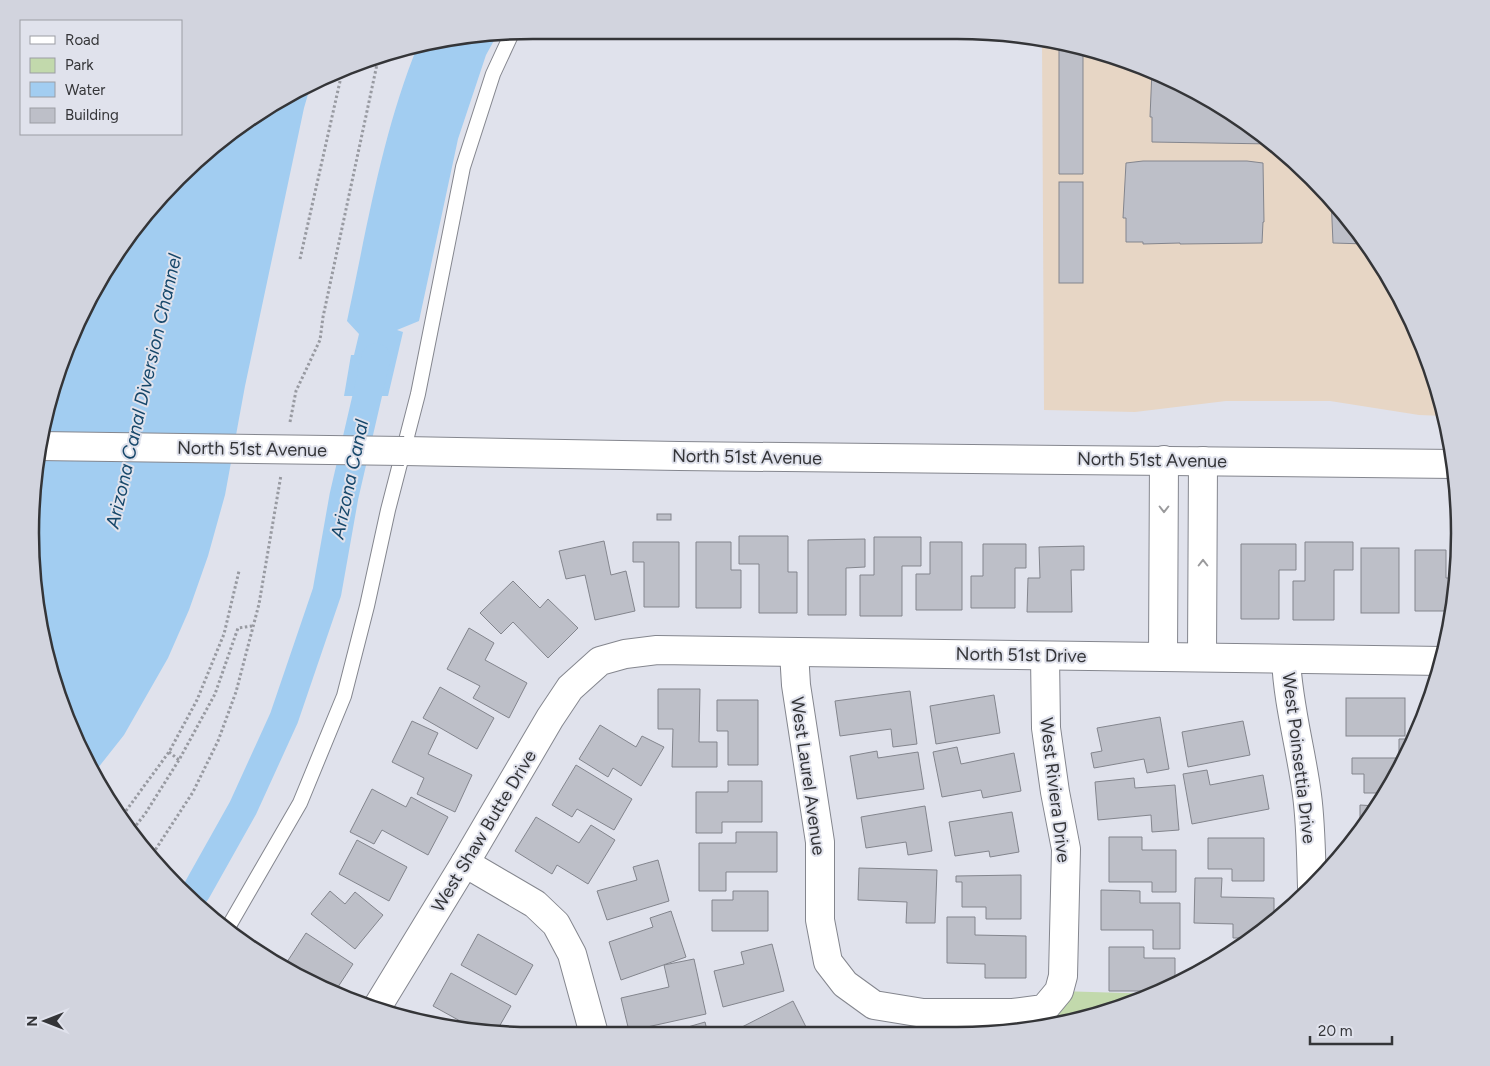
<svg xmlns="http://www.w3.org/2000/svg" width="1490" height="1066" viewBox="0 0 1490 1066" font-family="Figtree,sans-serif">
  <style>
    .commercial { fill: #e7d6c5 }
    .green { fill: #c2d9ac }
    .water { fill: #a2cdf1 }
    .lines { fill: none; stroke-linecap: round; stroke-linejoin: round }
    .canal { stroke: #a2cdf1; stroke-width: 29 }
    .building { fill: #bdbfc8; stroke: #83858d }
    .lane-casing { stroke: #84868e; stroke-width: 16 }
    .street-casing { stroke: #84868e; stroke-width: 30 }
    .primary-casing { stroke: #84868e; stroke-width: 30 }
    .path { stroke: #989aa1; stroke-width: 3; stroke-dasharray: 2.5 2.5; stroke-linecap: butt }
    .lane { stroke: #fff; stroke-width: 14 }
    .street { stroke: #fff; stroke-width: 28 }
    .primary { stroke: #fff; stroke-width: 28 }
    .primary-bridge-casing { stroke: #84868e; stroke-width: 30; stroke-linecap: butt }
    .primary-bridge { stroke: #fff; stroke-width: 28 }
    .oneway { stroke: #9a9a9c }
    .labels { text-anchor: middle; stroke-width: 4; stroke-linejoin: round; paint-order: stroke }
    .street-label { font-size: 18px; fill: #343538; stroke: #e0e2ec }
    .water-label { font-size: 19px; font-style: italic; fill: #16476a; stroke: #e0e2ec }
    .rim { fill: none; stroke: #343538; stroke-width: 2.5 }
  </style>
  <rect width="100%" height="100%" fill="#e0e2ec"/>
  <!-- commercial -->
  <path class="commercial" d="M1042,38L1055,40L1149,68L1209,98L1288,155L1335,202L1393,282L1433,372L1444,416L1419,415L1330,401H1226L1135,412L1044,410Z"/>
  <!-- green -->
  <path class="green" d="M1059,991L1157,994L1150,998L1023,1032H928L931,1013H1013Z"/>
  <!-- water -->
  <g class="water">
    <path d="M497,35L486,55L458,139L419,321L397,330L403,332L388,396H344L351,355H354L359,334L347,321C367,228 382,133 418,45Z"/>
    <path d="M311,84L304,108L245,386L225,495L208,556L189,610L168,658L124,735L94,773L68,726L34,598L30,533L40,435L82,311L155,201L254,115Z"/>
  </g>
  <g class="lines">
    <!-- canal -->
    <path class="canal" d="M191,898L197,890L243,808L284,718L327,592L344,496L376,358"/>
  </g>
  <!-- building -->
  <g class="building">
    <path d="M1059,47L1083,48V174H1059Z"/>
    <path d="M1152,70L1209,98L1272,144L1152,142V117H1150Z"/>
    <path d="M1143,161H1247L1263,163L1264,222H1263L1262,243L1180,244V243L1143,244V242H1126V218H1123L1126,163Z"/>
    <rect x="1059" y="182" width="24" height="101"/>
    <path d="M1331,197L1335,202L1366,244L1333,243Z"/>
    <rect x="657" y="514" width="14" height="6"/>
    <path d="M739,536H788V572H797V613H759V564H739Z"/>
    <path d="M874,537H921V566H902V616H860V575H874Z"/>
    <path d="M865,539V567L846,568V615H808V540Z"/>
    <path d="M604,541L611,575L626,571L635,611L595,620L585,575L566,579L559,551Z"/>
    <path d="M633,542H679V607H644V562H633Z"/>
    <path d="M696,542H731V570H741V608H696Z"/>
    <path d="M930,542H962V610H916V574H930Z"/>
    <path d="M1305,542H1353V570H1334V620H1293V581H1305Z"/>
    <path d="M983,544H1026V568H1015V608H971V576H983Z"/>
    <path d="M1241,544H1296V570H1279V619H1241Z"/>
    <path d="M1084,546V570H1071L1072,612H1027L1028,578H1040L1039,547Z"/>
    <rect x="1361" y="548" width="38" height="65"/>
    <path d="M1415,550H1446V578H1457L1451,611H1415Z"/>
    <path d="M513,581L540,608L548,599L578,628L548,658L513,622L501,634L480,613Z"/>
    <path d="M469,628L494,643L485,660L527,683L509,718L473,698L480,686L447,669Z"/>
    <path d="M440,687L494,718L477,749L423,718Z"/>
    <path d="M658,689H700L699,742H717V767H672L673,729H658Z"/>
    <path d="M910,691L917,744L893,747L891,729L840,736L835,701Z"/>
    <path d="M994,695L1000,733L936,744L930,706Z"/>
    <rect x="1346" y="698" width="59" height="38"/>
    <path d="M717,700H758V765H728V731H717Z"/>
    <path d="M1160,717L1169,769L1147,773L1144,759L1094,768L1091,753L1102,751L1097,728Z"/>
    <path d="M412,721L438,733L428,754L472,775L455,812L417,794L424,778L392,762Z"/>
    <path d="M1243,721L1250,755L1188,767L1182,732Z"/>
    <path d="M600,725L636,747L642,736L664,747L641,786L613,768L608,777L579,759Z"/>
    <path d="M1399,739H1414L1408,756L1385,793H1364V774H1352V758H1399Z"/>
    <path d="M957,747L961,764L1014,753L1021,791L983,798L981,790L942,797L933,752Z"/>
    <path d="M877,751L878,758L918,752L924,789L857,799L850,756Z"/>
    <path d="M576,765L632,799L614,830L577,809L572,817L552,805Z"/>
    <path d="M1207,770L1210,785L1263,775L1269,809L1192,824L1183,774Z"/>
    <path d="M1134,778L1135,788L1175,785L1179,830L1152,832L1151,815L1098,820L1095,782Z"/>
    <path d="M728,781H762V822H722V833H696V792H728Z"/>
    <path d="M372,789L406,807L411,797L448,817L428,855L382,830L374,844L350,832Z"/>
    <path d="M1360,805L1377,806L1353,843V830H1360Z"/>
    <path d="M925,806L932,851L908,855L906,842L866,848L861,817Z"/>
    <path d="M1012,812L1019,852L990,857L989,851L955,856L949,822Z"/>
    <path d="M536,817L579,843L591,825L615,840L588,884L557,865L552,874L515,851Z"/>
    <path d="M736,832H777V872H726V891H699V843H736Z"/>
    <path d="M1109,837H1142V850H1176V892H1152V882H1109Z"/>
    <path d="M1208,838H1264V881H1232V869H1208Z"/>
    <path d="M357,840L407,867L389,901L339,874Z"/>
    <path d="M658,860L669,901L607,920L597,891L637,880L633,867Z"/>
    <path d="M859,868L937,870L935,923H906L907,902L858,900Z"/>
    <path d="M1021,875V919H986V907H962V882H956V876Z"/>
    <path d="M1195,878H1222L1221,897L1274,898V923L1253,938H1233V924L1194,923Z"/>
    <path d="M1101,890L1140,891V903H1180V949H1153V930H1101Z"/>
    <path d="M330,891L345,904L355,892L383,915L355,949L311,914Z"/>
    <path d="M733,891H768V931H712V900H733Z"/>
    <path d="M671,911L686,957L621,980L609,942L653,927L650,918Z"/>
    <path d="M947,917H975V935L1026,936V978H985V964L947,963Z"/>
    <path d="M306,933L353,964L334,993L319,987L285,965Z"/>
    <path d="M478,934L533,965L516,995L461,965Z"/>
    <path d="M772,944L784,991L723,1007L714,971L744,964L741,952Z"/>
    <path d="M1109,947H1144V958H1175V984L1163,991H1109Z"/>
    <path d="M694,959L706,1014L629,1031L621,998L669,987L664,965Z"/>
    <path d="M451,973L511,1006L495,1034L480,1032L433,1006Z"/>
    <path d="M793,1001L809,1033H743L740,1028Z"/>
    <path d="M705,1022L708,1034H664Z"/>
  </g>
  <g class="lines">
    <defs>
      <path id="lane" d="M226,931L300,803L344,696L367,606L388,510L418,394L463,167L493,74L512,33"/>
      <g id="street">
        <path d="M794,652L796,685L820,842V920L828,962L845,984L874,1005L923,1013H1013L1044,1009L1059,991L1063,976L1066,849L1055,792L1046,728L1045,656"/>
        <path d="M1163,657L1164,460"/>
        <path d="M1202,657L1203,461"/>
        <path d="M1286,659C1288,705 1301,749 1307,795C1311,825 1311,856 1312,887"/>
        <path d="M465,863L535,904L556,924L572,954L594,1034"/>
        <path d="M376,1009L465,863L550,718L570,688L600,661L625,654L657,650L1443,661"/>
      </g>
      <path id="primary" d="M404,451L679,456L1455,464"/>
    </defs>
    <!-- lane casing -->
    <use href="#lane" class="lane-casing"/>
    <!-- street casing -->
    <use href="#street" class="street-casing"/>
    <!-- primary casing -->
    <use href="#primary" class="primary-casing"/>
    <!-- path -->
    <g class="path">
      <path d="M300,259L343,68"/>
      <path d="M290,422L296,391L320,340L323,317L379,55"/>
      <path d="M169,752L179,760"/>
      <path d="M120,819L169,752L197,700L224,634L239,571"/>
      <path d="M130,833L145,814L179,760L215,694L238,628L252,626"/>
      <path d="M150,858L193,792L218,741L236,692L259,604L281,475"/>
    </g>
    <!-- lane -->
    <use href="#lane" class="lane"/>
    <!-- street -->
    <use href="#street" class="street"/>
    <!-- primary -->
    <use href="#primary" class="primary"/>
    <defs>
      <path id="primary-bridge" d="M39,446L404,451"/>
    </defs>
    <!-- primary-bridge casing -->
    <use href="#primary-bridge" class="primary-bridge-casing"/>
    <!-- primary-bridge -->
    <use href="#primary-bridge" class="primary-bridge"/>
  </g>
  <!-- one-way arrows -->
  <defs><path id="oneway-chevron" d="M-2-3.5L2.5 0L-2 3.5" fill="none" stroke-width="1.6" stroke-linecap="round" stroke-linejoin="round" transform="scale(1.25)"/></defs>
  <g class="oneway">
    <use href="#oneway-chevron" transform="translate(1164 509) rotate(90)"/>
    <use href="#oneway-chevron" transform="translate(1203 563) rotate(-90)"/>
  </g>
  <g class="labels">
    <!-- street labels -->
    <g class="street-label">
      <text transform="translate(252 449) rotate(1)" y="6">North 51st Avenue</text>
      <text transform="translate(747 457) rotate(1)" y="6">North 51st Avenue</text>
      <text transform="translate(1152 460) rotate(1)" y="6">North 51st Avenue</text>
      <text transform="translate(1021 655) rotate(1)" y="6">North 51st Drive</text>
      <text transform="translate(1299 758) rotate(83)" y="6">West Poinsettia Drive</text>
      <text transform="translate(808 776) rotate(82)" y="6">West Laurel Avenue</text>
      <text transform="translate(1055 790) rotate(83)" y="6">West Riviera Drive</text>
      <text transform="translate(484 831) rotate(-59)" y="6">West Shaw Butte Drive</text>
    </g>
    <!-- water labels -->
    <g class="water-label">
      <text transform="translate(143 391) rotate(-77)" y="7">Arizona Canal Diversion Channel</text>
      <text transform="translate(349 479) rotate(-78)" y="7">Arizona Canal</text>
    </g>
  </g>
  <!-- crop -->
  <path d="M0 0H1490V1066H0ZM533 39H957A494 494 0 0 1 1451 533V533A494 494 0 0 1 957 1027H533A494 494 0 0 1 39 533V533A494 494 0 0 1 533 39Z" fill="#d2d4de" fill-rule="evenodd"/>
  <path class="rim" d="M533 39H957A494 494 0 0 1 1451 533V533A494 494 0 0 1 957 1027H533A494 494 0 0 1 39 533V533A494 494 0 0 1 533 39Z"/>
  <!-- legend -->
  <rect x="20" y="20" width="162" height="115" fill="#e0e2ec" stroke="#9b9da4"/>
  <rect x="30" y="36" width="25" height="8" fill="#ffffff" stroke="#9b9da4"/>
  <text x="65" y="45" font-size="15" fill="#343538">Road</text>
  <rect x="30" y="58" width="25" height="15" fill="#c2d9ac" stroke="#9b9da4"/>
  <text x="65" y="70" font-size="15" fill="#343538">Park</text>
  <rect x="30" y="82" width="25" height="15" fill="#a2cdf1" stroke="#9b9da4"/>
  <text x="65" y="95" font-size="15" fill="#343538">Water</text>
  <rect x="30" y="108" width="25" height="15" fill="#bdbfc8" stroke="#9b9da4"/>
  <text x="65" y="120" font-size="15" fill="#343538">Building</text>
  <!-- north arrow -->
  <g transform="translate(45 1021) rotate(270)" stroke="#e0e2ec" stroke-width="4" paint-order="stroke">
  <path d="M0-4L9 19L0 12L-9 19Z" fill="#343538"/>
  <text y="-8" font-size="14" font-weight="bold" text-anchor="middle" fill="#343538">N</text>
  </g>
  <!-- scale -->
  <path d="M1310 1036v8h82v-8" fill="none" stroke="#343538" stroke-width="2.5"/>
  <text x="1318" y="1036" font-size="15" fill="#343538" stroke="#e0e2ec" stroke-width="4" paint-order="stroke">20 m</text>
</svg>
